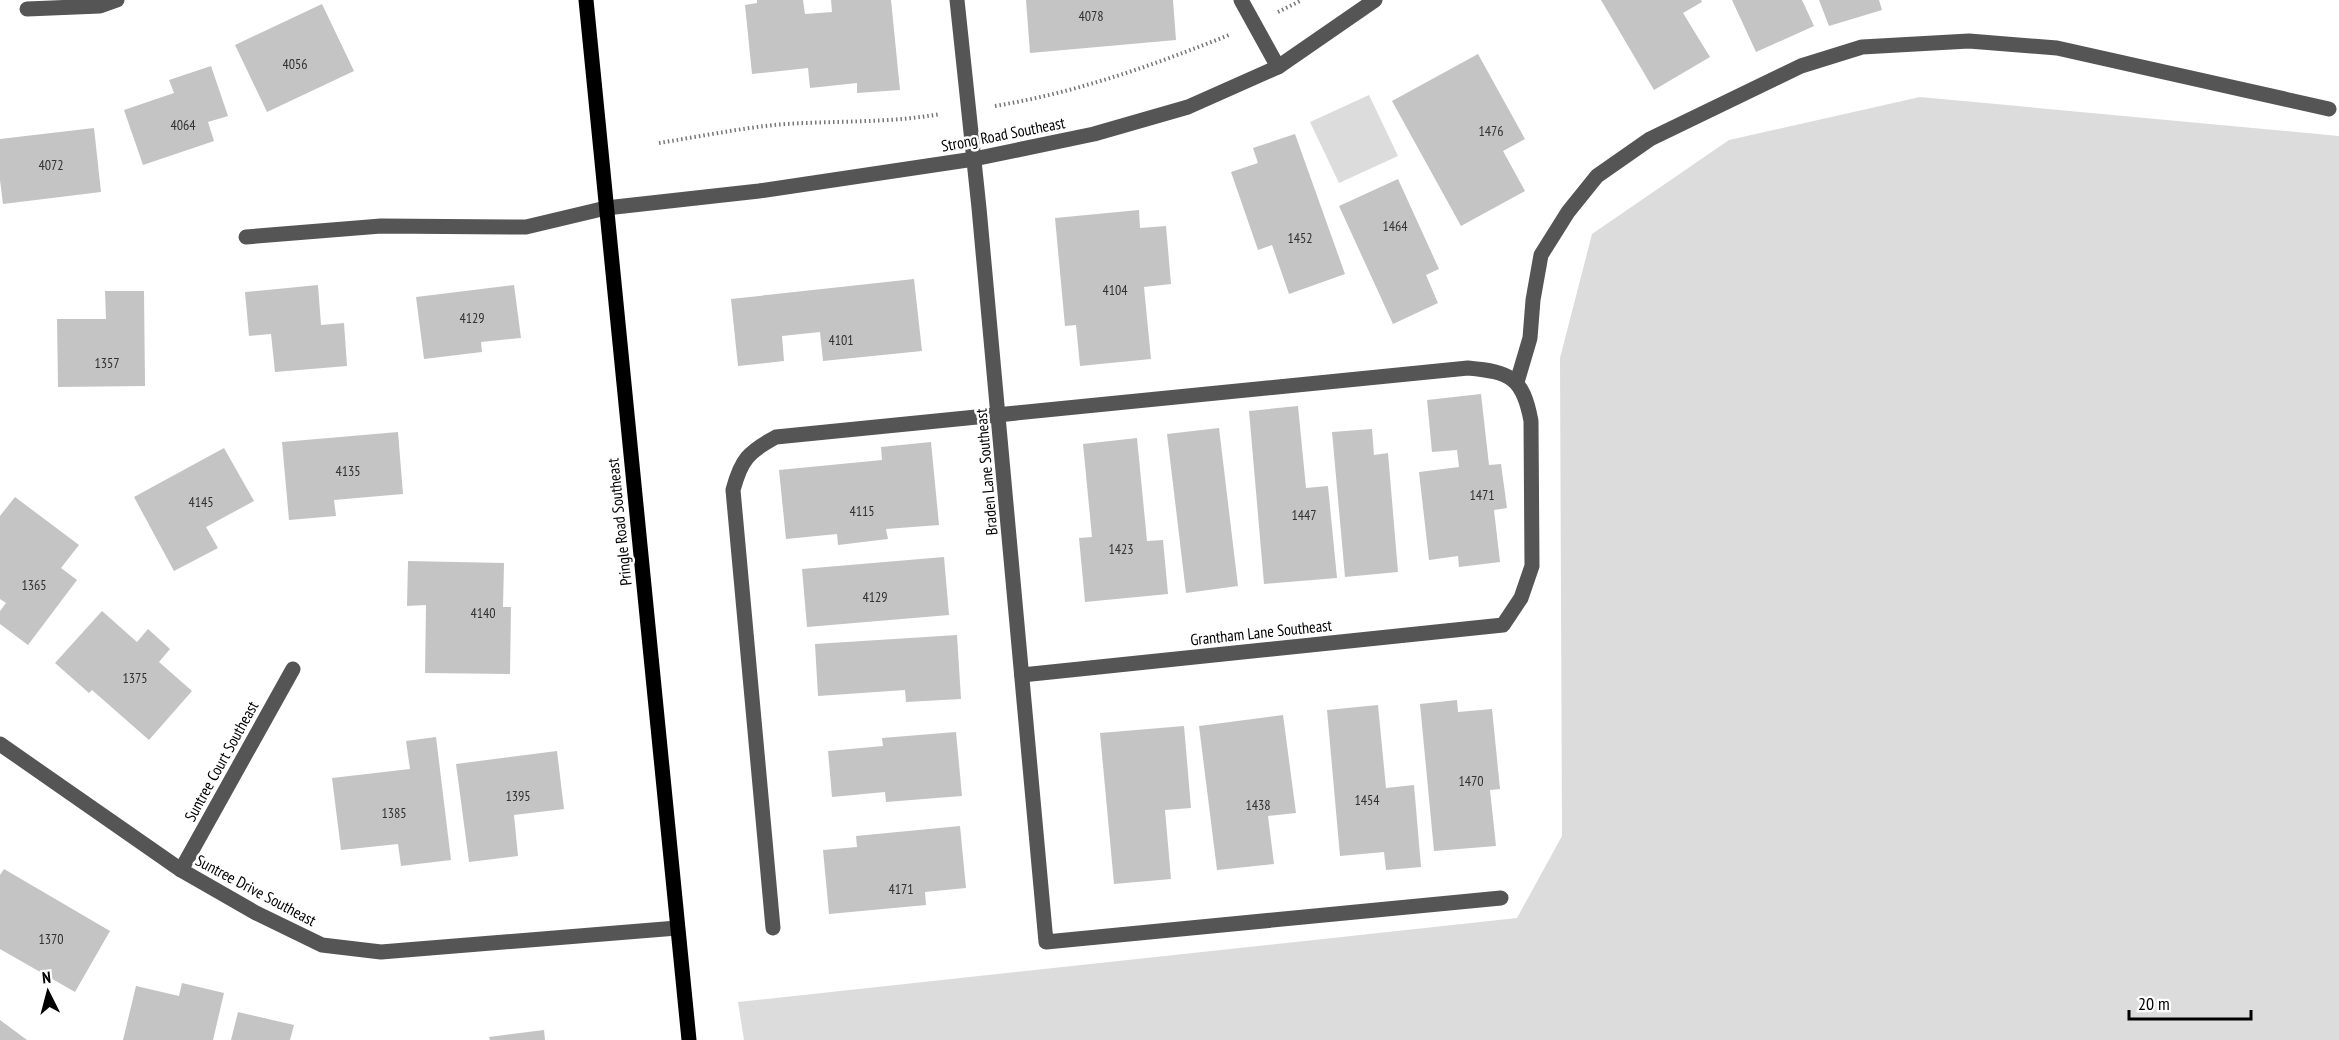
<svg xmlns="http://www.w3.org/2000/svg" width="2339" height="1040" viewBox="0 0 2339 1040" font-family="'PT Sans Narrow',sans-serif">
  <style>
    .green { fill: #dcdcdc }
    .building { fill: #c4c4c4 }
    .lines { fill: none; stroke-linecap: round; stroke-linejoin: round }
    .path { stroke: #777; stroke-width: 4; stroke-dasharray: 1.5 3; stroke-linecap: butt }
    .minor { stroke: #555; stroke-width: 15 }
    .major { stroke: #000; stroke-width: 15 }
    .labels { text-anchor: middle; stroke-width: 5; stroke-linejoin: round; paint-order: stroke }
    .number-label { font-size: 14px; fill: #313131 }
    .street-label { font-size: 16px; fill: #000; stroke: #fff }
  </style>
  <rect width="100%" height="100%" fill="#fff"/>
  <!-- green -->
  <g class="green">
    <path d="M1369,95L1398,156L1339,183L1310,122Z"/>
    <path d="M1920,97L2339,136V1040H744L738,1002L1517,918L1562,836L1560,358L1592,234L1729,140Z"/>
  </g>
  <!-- building -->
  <g class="building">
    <path d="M757,0H803L805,14L832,12L831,0H891L900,90L857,93V83L810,88L808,68L752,74L745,5L757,3Z"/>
    <path d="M1026,0H1173L1176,40L1030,53Z"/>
    <path d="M1601,0H1701L1702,2L1683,13L1710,57L1654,90Z"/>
    <path d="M1732,0H1802L1814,26L1756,52Z"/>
    <path d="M1819,0H1879L1882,10L1829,26Z"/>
    <path d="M322,4L354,71L267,112L235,45Z"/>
    <path d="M1478,54L1525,139L1503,151L1525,191L1461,226L1392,101Z"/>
    <path d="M211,66L228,116L208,122L214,141L143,165L124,110L174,93L169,80Z"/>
    <path d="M94,128L101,192L3,204L0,180V139Z"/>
    <path d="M1295,134L1345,274L1289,294L1272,245L1258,250L1231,172L1258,163L1253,148Z"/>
    <path d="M1398,179L1439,269L1426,275L1438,303L1393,324L1339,206Z"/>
    <path d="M1139,210L1140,228L1166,226L1171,284L1144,287L1151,359L1080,366L1076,325L1065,326L1055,218Z"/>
    <path d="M914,279L922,351L823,361L820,332L782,336L784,361L738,366L731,299Z"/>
    <path d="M318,285L321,325L344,323L347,366L275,372L271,334L249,336L245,292Z"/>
    <path d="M514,285L521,338L481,342L482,352L424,359L416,297Z"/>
    <path d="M105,291H144L145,386L58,387L57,319H106Z"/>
    <path d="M1481,394L1489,465L1501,464L1507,508L1494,510L1500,562L1459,567L1458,556L1429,560L1419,472L1459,467L1457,450L1432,452L1427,400Z"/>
    <path d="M1298,406L1306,488L1328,486L1337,578L1264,584L1249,411Z"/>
    <path d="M1219,428L1238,586L1186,593L1167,434Z"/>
    <path d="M1372,429L1374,455L1388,453L1398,572L1345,577L1332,432Z"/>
    <path d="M398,432L403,494L334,500L336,516L289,520L282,442Z"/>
    <path d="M1137,438L1147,541L1163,540L1168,594L1085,602L1079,538L1092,537L1083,444Z"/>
    <path d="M931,442L939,525L886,529L888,539L838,545L837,534L786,539L779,470L882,460L881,447Z"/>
    <path d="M224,448L254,501L206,527L218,548L174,571L134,497Z"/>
    <path d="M15,497L79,545L61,568L77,580L28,645L0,624V611L6,603L0,599V516Z"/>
    <path d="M944,557L949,615L807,627L802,569Z"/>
    <path d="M408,561L504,563L503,607H511L510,674L425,673L426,605L407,606Z"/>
    <path d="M102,611L137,642L148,629L170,649L159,662L192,691L149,740L92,690L89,693L55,663Z"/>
    <path d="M957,635L961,699L906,702L905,690L818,696L815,644Z"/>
    <path d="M1457,700L1458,712L1492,709L1500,789L1490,790L1496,846L1434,851L1420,704Z"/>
    <path d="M1378,705L1386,788L1414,785L1421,867L1386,870L1384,852L1340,856L1327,710Z"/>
    <path d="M1283,715L1296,813L1268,816L1274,864L1217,870L1199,726Z"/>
    <path d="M1184,726L1191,808L1165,810L1171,879L1114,884L1100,733Z"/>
    <path d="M956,732L962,796L886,802L885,792L832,797L828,751L883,746L882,738Z"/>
    <path d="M436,737L451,860L401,866L398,844L341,850L332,778L410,769L406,741Z"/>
    <path d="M557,751L564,809L514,815L518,856L469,862L456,764Z"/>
    <path d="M960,826L966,888L925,892L926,905L829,914L823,850L857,847L856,836Z"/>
    <path d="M4,869L110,931L75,992L0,949V875Z"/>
    <path d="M182,983L224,993L213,1040H123L136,986L179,996Z"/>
    <path d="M238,1012L294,1025L290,1040H231Z"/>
    <path d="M0,1020L27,1040H0Z"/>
    <path d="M544,1030L545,1040H490L489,1037Z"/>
  </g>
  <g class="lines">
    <!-- path -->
    <g class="path">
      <path d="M1278,12L1302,0"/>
      <path d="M995,106C1078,92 1151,66 1229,35"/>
      <path d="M659,143C697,137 736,129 774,125C829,120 885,124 940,114"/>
    </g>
    <!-- minor -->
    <g class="minor">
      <path d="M957,0L979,208L1046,942L1501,898"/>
      <path d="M1241,0L1278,67"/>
      <path d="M27,9L100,6L117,0"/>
      <path d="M246,237L381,226L526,227L606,208L759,191L974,159L1094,134L1188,107L1278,67L1375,0"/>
      <path d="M1517,382L1530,338L1533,300L1541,255L1568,212L1597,176L1650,139L1801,66L1862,47L1969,41L2057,48L2329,109"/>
      <path d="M0,744L181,870L256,913L322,945L381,952L677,928"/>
      <path d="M181,870L293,669"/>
      <path d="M773,928L733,490C741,460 748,452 776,437L1468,368C1510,372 1523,377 1531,421L1532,566L1521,598L1503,625L1022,675"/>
    </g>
    <!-- major -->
    <path class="major" d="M586,0L689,1040"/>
  </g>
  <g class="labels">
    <!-- number labels -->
    <g class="number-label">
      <text x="1091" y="21">4078</text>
      <text x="295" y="69">4056</text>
      <text x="183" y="130">4064</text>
      <text x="1491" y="136">1476</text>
      <text x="51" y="170">4072</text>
      <text x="1395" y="231">1464</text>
      <text x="1300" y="243">1452</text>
      <text x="1115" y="295">4104</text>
      <text x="472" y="323">4129</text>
      <text x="841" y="345">4101</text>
      <text x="107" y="368">1357</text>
      <text x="348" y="476">4135</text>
      <text x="1482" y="500">1471</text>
      <text x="201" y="507">4145</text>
      <text x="862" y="516">4115</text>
      <text x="1304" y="520">1447</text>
      <text x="1121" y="554">1423</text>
      <text x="34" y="590">1365</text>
      <text x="875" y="602">4129</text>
      <text x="483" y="618">4140</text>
      <text x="135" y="683">1375</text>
      <text x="1471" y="786">1470</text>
      <text x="518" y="801">1395</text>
      <text x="1367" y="805">1454</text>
      <text x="1258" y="810">1438</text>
      <text x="394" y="818">1385</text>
      <text x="901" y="894">4171</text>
      <text x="51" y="944">1370</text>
    </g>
    <!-- street labels -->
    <g class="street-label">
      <text transform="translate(1003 134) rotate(-11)" y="6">Strong Road Southeast</text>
      <text transform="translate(986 472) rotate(-95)" y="6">Braden Lane Southeast</text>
      <text transform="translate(619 522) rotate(-96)" y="6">Pringle Road Southeast</text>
      <text transform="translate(1261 632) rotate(-6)" y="6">Grantham Lane Southeast</text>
      <text transform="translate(221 761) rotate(-61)" y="6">Suntree Court Southeast</text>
      <text transform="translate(256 890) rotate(28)" y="6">Suntree Drive Southeast</text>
    </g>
  </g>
  <!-- north arrow -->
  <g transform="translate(48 992) rotate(354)" stroke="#ffffff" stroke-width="4.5" paint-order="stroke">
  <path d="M0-4.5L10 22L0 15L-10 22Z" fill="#000000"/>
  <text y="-9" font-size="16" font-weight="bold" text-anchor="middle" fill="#000000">N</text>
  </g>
  <!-- scale -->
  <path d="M2129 1010v9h122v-9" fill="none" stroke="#000000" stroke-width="3"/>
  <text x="2138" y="1010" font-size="18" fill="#000000" stroke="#ffffff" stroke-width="4.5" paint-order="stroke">20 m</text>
</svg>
